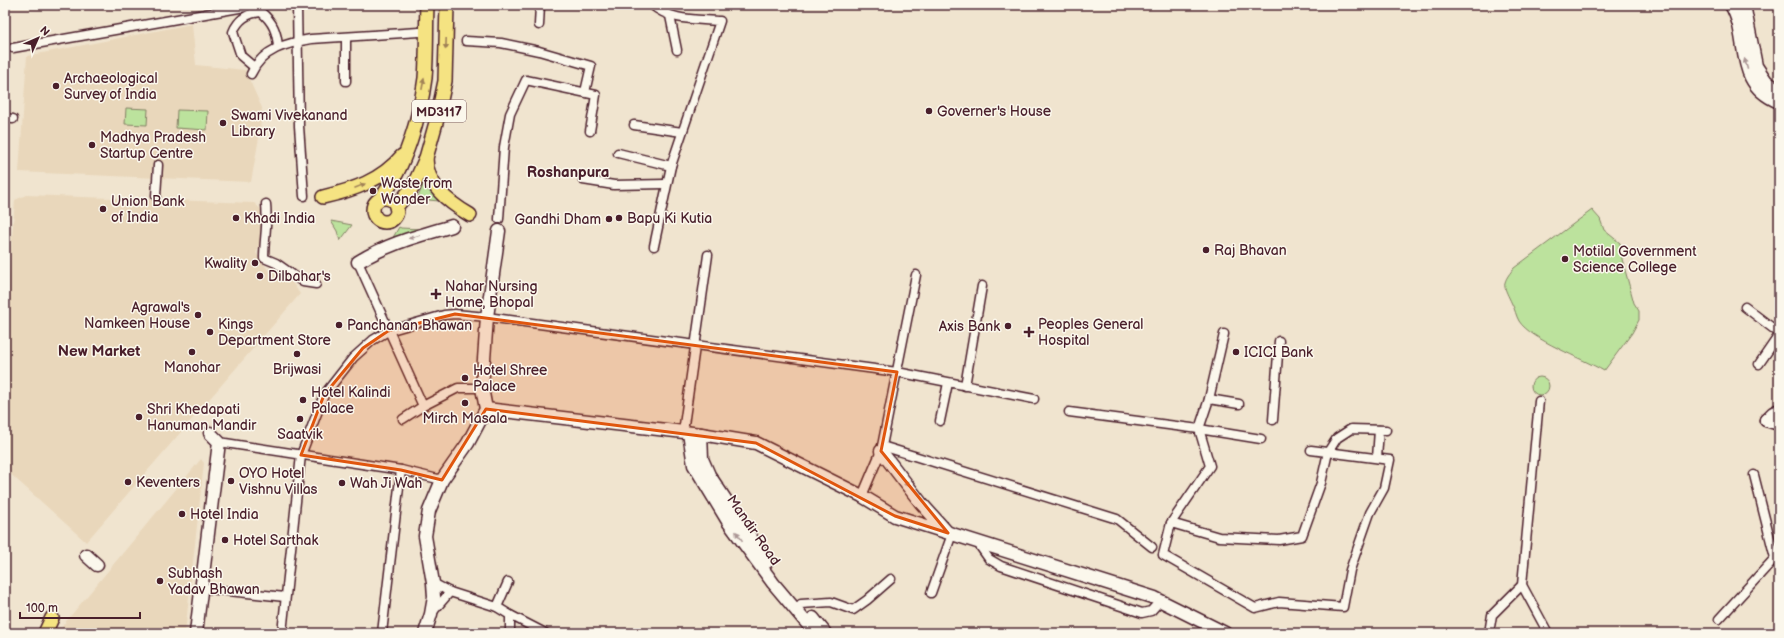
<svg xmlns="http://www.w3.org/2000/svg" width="1784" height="638" viewBox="0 0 1784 638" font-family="'Balsamiq Sans',sans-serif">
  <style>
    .built { fill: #e9d7bb }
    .green { fill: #bce29d; stroke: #838064 }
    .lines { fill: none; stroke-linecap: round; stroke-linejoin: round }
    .street-casing { stroke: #4a1f2b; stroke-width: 11 }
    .secondary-casing { stroke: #4a1f2b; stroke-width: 15 }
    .primary-casing { stroke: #4a1f2b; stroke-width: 16 }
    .street { stroke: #fbf7ec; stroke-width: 8 }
    .secondary { stroke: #fbf7ec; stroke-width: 12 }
    .primary { stroke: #f5e382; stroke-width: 13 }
    .oneway { fill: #a08156 }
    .oneway2 { fill: #ab9695 }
    .marked { fill: #e0560e; fill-opacity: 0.2; stroke: #e0560e; stroke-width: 3; stroke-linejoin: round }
    .poi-dot { fill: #4a1f2b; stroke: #fbf7ec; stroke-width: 1.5 }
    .labels { text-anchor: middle; stroke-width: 3; stroke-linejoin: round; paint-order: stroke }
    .shield { fill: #fbf7ec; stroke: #7f6065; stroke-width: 1 }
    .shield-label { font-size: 13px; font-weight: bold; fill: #4a1f2b }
    .poi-label { font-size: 14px; fill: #4a1f2b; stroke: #fbf7ec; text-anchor: start }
    .street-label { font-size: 14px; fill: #4a1f2b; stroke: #fbf7ec }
    .neighbourhood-label { font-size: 15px; font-weight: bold; fill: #4a1f2b; stroke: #fbf7ec }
  </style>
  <rect width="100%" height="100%" fill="#f0e4cf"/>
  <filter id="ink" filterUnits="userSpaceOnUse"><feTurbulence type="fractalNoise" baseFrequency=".025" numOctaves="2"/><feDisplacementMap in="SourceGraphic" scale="8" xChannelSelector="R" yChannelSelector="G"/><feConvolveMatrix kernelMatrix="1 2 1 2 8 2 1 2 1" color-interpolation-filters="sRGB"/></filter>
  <g filter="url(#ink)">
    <!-- built -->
    <g class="built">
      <path d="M192,24L196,65L245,70L262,108L260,132L251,182L19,172L27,56Z"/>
      <path d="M26,195L254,203L265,213L263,236L256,253L268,270L288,276L300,294L86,542L5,469V296L8,289L15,200Z"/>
      <path d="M201,459L204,463L185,633H60L63,625Z"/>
    </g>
    <!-- green -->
    <g class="green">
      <path d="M126,108L148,109L147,125L125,124Z"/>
      <path d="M177,110L208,111L207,130L176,128Z"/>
      <path d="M425,181L439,201L417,199Z"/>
      <path d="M1592,210L1600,219L1604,230L1620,243L1622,259L1634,303L1639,311V320L1632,333L1604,371C1582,358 1531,340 1519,321C1516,316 1515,309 1512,304C1504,286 1500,285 1514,268Z"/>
      <path d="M331,221L352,225L340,241L337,231Z"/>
      <path d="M399,227L401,228L421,229L391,241Z"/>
      <circle cx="1540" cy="386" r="9"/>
    </g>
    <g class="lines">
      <defs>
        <g id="street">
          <path d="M297,5L299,126L304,196"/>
          <path d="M652,5C670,21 697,19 720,21L671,166L654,246"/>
          <path d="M670,16L677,50"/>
          <path d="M539,25L540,5"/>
          <path d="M346,38V81"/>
          <path d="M466,41L501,43L539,51L591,66L585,92"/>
          <path d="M13,48L256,5"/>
          <path d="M254,67L241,56L233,32C238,20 247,13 261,12C273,22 277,32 278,47"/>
          <path d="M251,74C262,49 287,43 311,39L419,32"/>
          <path d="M5,118L13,119"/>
          <path d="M634,125L682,132"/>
          <path d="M618,153L671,166"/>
          <path d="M583,180L614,185L666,184"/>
          <path d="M156,196L158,165"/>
          <path d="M266,204C268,222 264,240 264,258L276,263L303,282L316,284"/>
          <path d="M499,219L504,147L510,114L526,80L596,95L590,131"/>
          <path d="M358,262L423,406"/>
          <path d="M1745,307L1779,333"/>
          <path d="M1224,334L1209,399L1199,429L1210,466L1171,523L1163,555L1255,608L1279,602L1343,607L1350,570L1370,513L1384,488L1390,460L1311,450"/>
          <path d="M1759,364L1779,335"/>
          <path d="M965,386L982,286"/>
          <path d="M1209,399L1239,404"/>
          <path d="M1539,401L1522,585L1548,633"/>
          <path d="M1069,412L1199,429L1261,439"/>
          <path d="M403,419L423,406L458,388H482"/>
          <path d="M1273,420L1279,341"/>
          <path d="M940,421L948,383"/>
          <path d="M683,432L708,255"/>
          <path d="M219,442L401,470L442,480"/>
          <path d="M882,446L1117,519L1152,547"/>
          <path d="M1377,458L1379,430"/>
          <path d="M1754,475L1775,558"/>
          <path d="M862,496L881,451L916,275"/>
          <path d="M1171,523L1219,537L1279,540L1302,536L1321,483L1328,452L1337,438L1351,429L1386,430"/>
          <path d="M977,542L989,559L1001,566L1142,613L1151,611L1160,601"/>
          <path d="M433,583L450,592L497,607L510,615V633"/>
          <path d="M200,588L285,597"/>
          <path d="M931,593L952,534"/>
          <path d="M801,604L831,602L853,610L867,600L891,579"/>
          <path d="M497,607L508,582"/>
          <path d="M431,614L450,592"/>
          <path d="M510,615L545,633"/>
          <path d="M1719,619L1775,558L1779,556"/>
          <path d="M282,633L301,455L324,395L353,358L373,340L388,331L444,315L455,314L487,317L897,372L1034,399"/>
          <path d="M382,633L401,470"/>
          <path d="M1489,633L1492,615L1522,585"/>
        </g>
        <g id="secondary">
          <path d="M1731,5C1751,38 1732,83 1779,102"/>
          <path d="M1744,5L1756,66L1766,81L1779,91"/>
          <path d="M358,262C389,243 418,236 452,226"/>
          <path d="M486,409L701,434L756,443L862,496L895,516L1155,598L1225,633"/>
          <path d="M1766,420L1773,413L1779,410"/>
          <path d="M1766,420L1779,424"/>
          <path d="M689,433L694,465L729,523L773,583L815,633"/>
          <path d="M701,434L702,459L709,475L767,562"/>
          <path d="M881,451L921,503L947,532"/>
          <path d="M86,555L97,565"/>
          <path d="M813,618L825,633"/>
          <path d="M196,633L219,442L210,433"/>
          <path d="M425,633L431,614L434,597L433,583L425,536L429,511L442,480L468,443L486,409L482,388L487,317L499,231"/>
        </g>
        <g id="primary">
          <path d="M426,158C426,185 448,202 470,215"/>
          <path d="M323,197C353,190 381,181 402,156"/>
          <circle cx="385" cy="210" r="12"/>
          <path d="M381,198C405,168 420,117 425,78C427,54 426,29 427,5"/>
          <path d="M396,207L413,187L426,158L437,119L445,81L447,5"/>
          <path d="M45,633L52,618"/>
        </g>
      </defs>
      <!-- street casing -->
      <use href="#street" class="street-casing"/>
      <!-- secondary casing -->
      <use href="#secondary" class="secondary-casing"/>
      <!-- primary casing -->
      <use href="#primary" class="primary-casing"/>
      <!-- street -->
      <use href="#street" class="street"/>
      <!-- secondary -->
      <use href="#secondary" class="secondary"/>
      <!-- primary -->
      <use href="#primary" class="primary"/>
    </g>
    <!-- one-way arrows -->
    <defs><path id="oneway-solid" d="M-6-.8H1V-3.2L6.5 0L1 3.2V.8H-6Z"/></defs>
    <g class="oneway">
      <use href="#oneway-solid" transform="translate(446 44) rotate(92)"/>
      <use href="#oneway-solid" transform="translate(423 84) rotate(-79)"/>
      <use href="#oneway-solid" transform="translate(360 186) rotate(-22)"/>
    </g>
    <g class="oneway2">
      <use href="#oneway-solid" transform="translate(1746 64) rotate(-106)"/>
      <use href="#oneway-solid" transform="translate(414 237) rotate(164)"/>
      <use href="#oneway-solid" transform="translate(905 482) rotate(52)"/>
      <use href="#oneway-solid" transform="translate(739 536) rotate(-126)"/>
    </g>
  </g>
  <!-- marked area -->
  <path class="marked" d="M455,314L897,372L881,451L948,533L895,516L756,443L486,409L442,480L401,470L301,455L324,395L363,348L388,331Z"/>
  <!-- markers -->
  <g class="poi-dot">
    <circle cx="56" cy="86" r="4"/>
    <circle cx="929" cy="111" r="4"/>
    <circle cx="223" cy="123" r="4"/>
    <circle cx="92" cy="145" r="4"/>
    <circle cx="373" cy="191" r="4"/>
    <circle cx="103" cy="209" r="4"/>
    <circle cx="236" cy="218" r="4"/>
    <circle cx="619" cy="218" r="4"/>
    <circle cx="609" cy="219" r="4"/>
    <circle cx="1206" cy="250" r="4"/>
    <circle cx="1565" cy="259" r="4"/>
    <circle cx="255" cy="263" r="4"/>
    <circle cx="260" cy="276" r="4"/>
    <path d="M434 288h4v4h4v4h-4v4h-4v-4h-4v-4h4z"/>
    <circle cx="198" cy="315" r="4"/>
    <circle cx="339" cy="325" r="4"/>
    <circle cx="1008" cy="326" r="4"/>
    <circle cx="210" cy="332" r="4"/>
    <path d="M1027 326h4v4h4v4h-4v4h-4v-4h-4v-4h4z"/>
    <circle cx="192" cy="352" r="4"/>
    <circle cx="1236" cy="352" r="4"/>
    <circle cx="297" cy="354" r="4"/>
    <circle cx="465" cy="378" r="4"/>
    <circle cx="303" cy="400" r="4"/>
    <circle cx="465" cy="403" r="4"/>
    <circle cx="139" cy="417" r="4"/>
    <circle cx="300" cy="419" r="4"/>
    <circle cx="231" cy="481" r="4"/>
    <circle cx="128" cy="482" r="4"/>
    <circle cx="342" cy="483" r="4"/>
    <circle cx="182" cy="514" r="4"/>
    <circle cx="225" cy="540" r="4"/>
    <circle cx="160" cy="581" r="4"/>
  </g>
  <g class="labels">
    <!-- shield labels -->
    <rect class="shield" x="412" y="100" width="54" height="22" rx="3"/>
    <g class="shield-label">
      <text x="439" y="116">MD3117</text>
    </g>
    <!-- poi labels -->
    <g class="poi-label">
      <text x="64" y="83">Archaeological<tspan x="64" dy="16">Survey of India</tspan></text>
      <text x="937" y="116">Governer's House</text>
      <text x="231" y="120">Swami Vivekanand<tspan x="231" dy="16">Library</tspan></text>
      <text x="100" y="142">Madhya Pradesh<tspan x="100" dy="16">Startup Centre</tspan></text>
      <text x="381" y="188">Waste from<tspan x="381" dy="16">Wonder</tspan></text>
      <text x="111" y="206">Union Bank<tspan x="111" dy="16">of India</tspan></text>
      <text x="244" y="223">Khadi India</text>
      <text x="627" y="223">Bapu Ki Kutia</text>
      <text x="601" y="224" text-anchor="end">Gandhi Dham</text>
      <text x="1214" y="255">Raj Bhavan</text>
      <text x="1573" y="256">Motilal Government<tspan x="1573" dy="16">Science College</tspan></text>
      <text x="247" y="268" text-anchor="end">Kwality</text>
      <text x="268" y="281">Dilbahar's</text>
      <text x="445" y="291">Nahar Nursing<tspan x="445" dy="16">Home, Bhopal</tspan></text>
      <text x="190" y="312" text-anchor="end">Agrawal's<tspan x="190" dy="16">Namkeen House</tspan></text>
      <text x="218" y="329">Kings<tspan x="218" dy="16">Department Store</tspan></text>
      <text x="1038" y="329">Peoples General<tspan x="1038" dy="16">Hospital</tspan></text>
      <text x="347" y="330">Panchanan Bhawan</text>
      <text x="1000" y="331" text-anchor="end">Axis Bank</text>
      <text x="1244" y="357">ICICI Bank</text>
      <text x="192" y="372" text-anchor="middle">Manohar</text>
      <text x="297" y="374" text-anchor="middle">Brijwasi</text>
      <text x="473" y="375">Hotel Shree<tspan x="473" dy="16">Palace</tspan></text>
      <text x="311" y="397">Hotel Kalindi<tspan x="311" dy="16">Palace</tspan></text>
      <text x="147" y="414">Shri Khedapati<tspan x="147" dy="16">Hanuman Mandir</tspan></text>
      <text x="465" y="423" text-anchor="middle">Mirch Masala</text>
      <text x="300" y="439" text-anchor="middle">Saatvik</text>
      <text x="239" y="478">OYO Hotel<tspan x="239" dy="16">Vishnu Villas</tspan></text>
      <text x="136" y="487">Keventers</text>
      <text x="350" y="488">Wah Ji Wah</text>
      <text x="190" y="519">Hotel India</text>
      <text x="233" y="545">Hotel Sarthak</text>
      <text x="168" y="578">Subhash<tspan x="168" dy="16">Yadav Bhawan</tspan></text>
    </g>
    <!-- street labels -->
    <g class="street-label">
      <text transform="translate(754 530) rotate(55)" y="5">Mandir Road</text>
    </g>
    <!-- neighbourhood labels -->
    <g class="neighbourhood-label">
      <text x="568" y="177">Roshanpura</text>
      <text x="99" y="356">New Market</text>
    </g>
  </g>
  <!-- margin -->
  <rect width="1784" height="638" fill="none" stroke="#fbf7ec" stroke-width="20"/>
  <rect x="10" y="10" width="1764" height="618" fill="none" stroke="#4a1f2b" stroke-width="1.5" filter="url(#ink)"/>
  <!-- north arrow -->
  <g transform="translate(38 38) rotate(45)" stroke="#fbf7ec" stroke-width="3" paint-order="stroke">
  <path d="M0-3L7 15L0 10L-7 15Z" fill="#4a1f2b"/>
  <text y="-6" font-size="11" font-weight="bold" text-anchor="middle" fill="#4a1f2b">N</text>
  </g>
  <!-- scale -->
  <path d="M20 612v6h120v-6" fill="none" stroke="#4a1f2b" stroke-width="2"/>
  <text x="26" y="612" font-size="12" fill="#4a1f2b" stroke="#fbf7ec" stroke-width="3" paint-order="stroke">100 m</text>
</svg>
